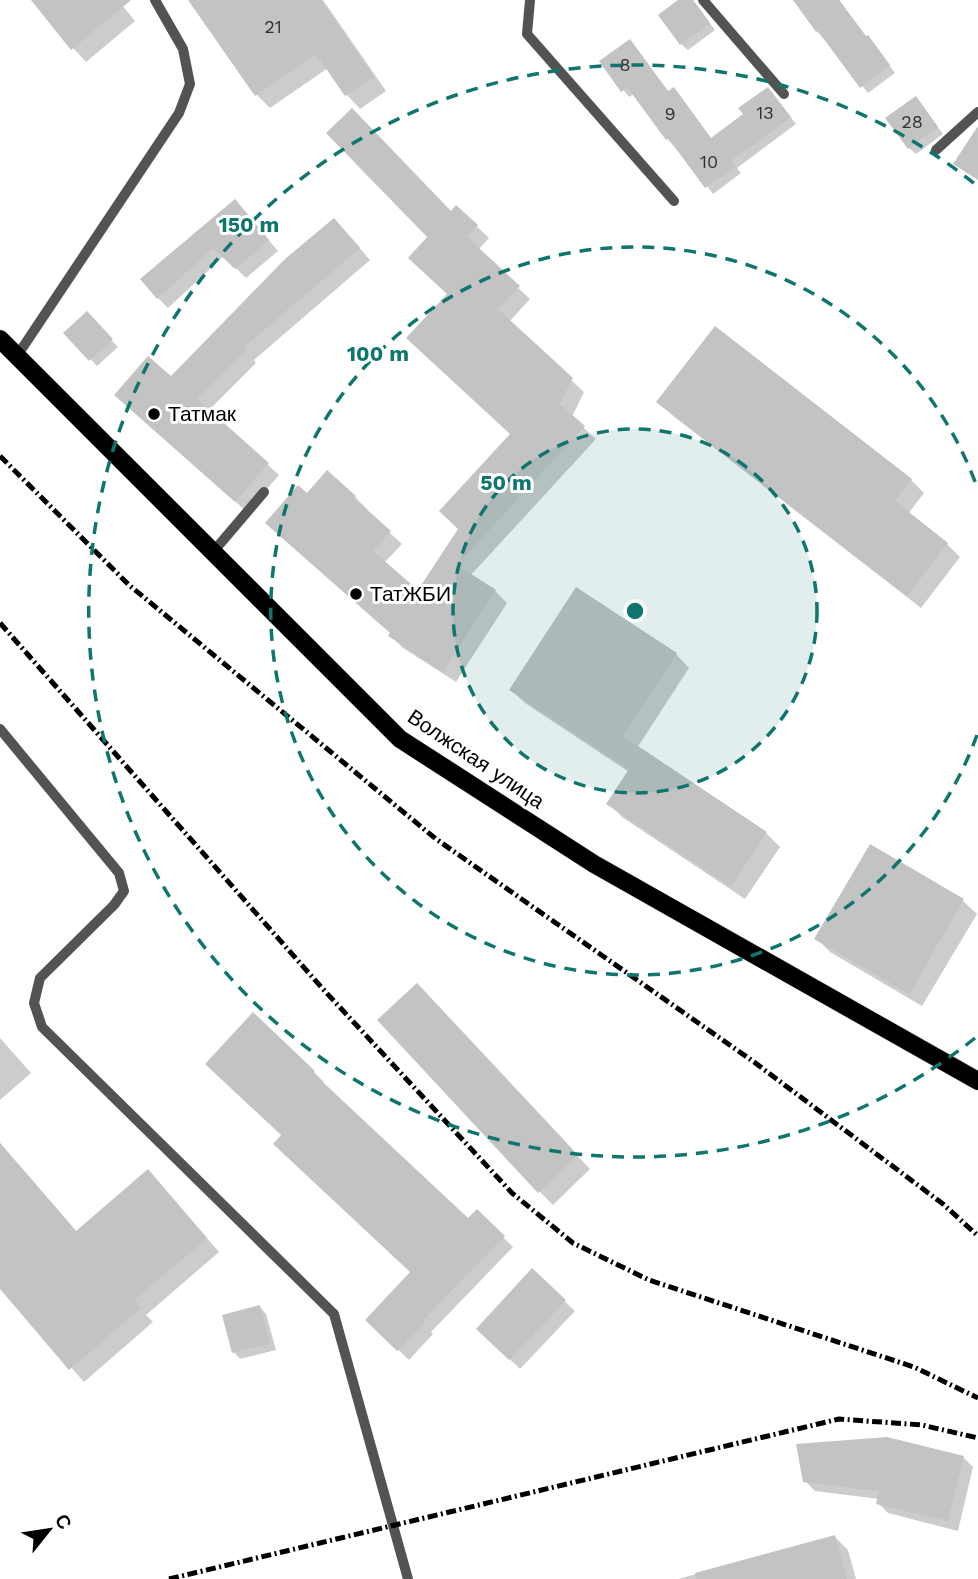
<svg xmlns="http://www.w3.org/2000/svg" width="978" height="1579" viewBox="0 0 978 1579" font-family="'Work Sans',sans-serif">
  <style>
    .shadow { fill: #0003 }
    .building { fill: #c3c3c3 }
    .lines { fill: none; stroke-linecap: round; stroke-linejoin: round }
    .primary-casing { stroke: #dbdbdb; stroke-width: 19 }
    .lane { stroke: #535353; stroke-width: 10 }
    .primary { stroke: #000; stroke-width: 18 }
    .rail { stroke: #000; stroke-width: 5; stroke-dasharray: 10 3.5 2 3.5; stroke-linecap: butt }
    .ring { fill: none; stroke: #0f766e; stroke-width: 3.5; stroke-dasharray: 12 9 }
    .poi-dot { fill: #000; stroke: #fff; stroke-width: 2.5 }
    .labels { text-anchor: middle; stroke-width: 6; stroke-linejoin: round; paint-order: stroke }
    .number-label { font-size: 18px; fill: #313131 }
    .poi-label { font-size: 21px; fill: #000; stroke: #fff; text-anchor: start }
    .street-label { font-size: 21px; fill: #000; stroke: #fff }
    .centre { fill: #0f766e; stroke: #fff; stroke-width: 3.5 }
    .ring-label { font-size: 21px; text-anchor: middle; font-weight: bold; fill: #0f766e; stroke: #fff; stroke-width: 6; stroke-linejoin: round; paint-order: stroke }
  </style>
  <rect width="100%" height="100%" fill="#fff"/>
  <!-- shadow -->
  <g class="shadow">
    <path d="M33,0H118L135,21L86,62L73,48Z"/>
    <path d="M191,0H323L386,91L360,109L347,95L328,68L270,108L257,95Z"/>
    <path d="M681,0H693L715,30L688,50L681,44Z"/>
    <path d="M795,0H839L867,38L874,44L895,73L868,93L817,31Z"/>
    <path d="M601,62L669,93L712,139L774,96L796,124L737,168L741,173L713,194L675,144L673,145L667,139L634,94L629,97Z"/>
    <path d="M922,105L943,134L916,154L909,148Z"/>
    <path d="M456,207L489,238L478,250L530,299L509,322L584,392L572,417L596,439L471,575L495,591L507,603L456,682L403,648L391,636V634L307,495L327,472L355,497L367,509L366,511L402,544L384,563L418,593L460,529L512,434L449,294L451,213Z"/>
    <path d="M244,211L278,251L246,278L224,256L168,308L158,298Z"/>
    <path d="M346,232L370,260L254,360L256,363L208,411L279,475L247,512L128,406L171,378Z"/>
    <path d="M87,314L118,347L97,366L66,333Z"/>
    <path d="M659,401L911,480L924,493L908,514L947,544L960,557L921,608L672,415Z"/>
    <path d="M676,654L689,668L637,748L766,833L780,847L745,899L622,817L608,803L629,772L525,703L511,690Z"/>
    <path d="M871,846L963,901L977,914L922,1006L830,952L816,938Z"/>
    <path d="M430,998L590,1169L553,1205L539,1191Z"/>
    <path d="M253,1015L314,1072L324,1082L322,1084L468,1221L477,1211L513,1247L431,1332L433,1334L409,1360L367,1320L412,1272L283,1135Z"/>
    <path d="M0,1038L31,1073L0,1100Z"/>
    <path d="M0,1143L77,1232L161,1185L219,1252L146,1315L153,1322L84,1382L0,1286Z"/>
    <path d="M532,1271L575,1311L520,1369L478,1329Z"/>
    <path d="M260,1307L266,1314L276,1350L240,1359L234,1352Z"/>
    <path d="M963,1457L973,1467L958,1531L888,1513L878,1503L879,1499L815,1491L805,1481Z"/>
    <path d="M835,1537L848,1550L856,1579H678Z"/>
  </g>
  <!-- building -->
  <g class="building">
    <path d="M31,0H131L71,50Z"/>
    <path d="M188,0H321L374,77L345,96L316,54L255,96Z"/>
    <path d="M678,0H693L710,23L680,45L658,15Z"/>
    <path d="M793,0H839L866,36L868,35L890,65L860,88L818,31L816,32Z"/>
    <path d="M630,39L668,91L674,87L711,138L743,114L738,108L768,87L791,117L732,160L736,166L705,188L668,138L666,140L627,87L621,92L599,61Z"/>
    <path d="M916,96L938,127L908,149L885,118Z"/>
    <path d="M352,108L451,211L456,205L478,225L467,237L520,286L498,309L573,378L560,404L585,426L457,565L496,590L443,672L388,636L390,633L265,523L298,485L307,493L327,470L356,496L354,498L391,531L373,551L418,590L458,529L439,511L510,434L406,338L447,294L408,258L427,237L326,133Z"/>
    <path d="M978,126V180L953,164Z"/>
    <path d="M235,199L269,240L235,269L213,248L157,299L140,279Z"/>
    <path d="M334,218L360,248L243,348L246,350L197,399L269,463L235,502L114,395L148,356L171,376L285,259Z"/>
    <path d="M87,311L113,339L89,361L63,333Z"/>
    <path d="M715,326L912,479L895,501L948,543L907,596L656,402Z"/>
    <path d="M576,587L677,653L623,736L767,832L731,887L606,804L629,769L509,690Z"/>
    <path d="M870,844L964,899L909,994L814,939Z"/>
    <path d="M417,983L578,1155L538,1193L377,1020Z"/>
    <path d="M253,1012L315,1071L313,1073L327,1086L468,1218L477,1209L505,1236L423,1320L425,1322L397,1351L365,1320L410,1272L273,1144L281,1135L205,1064Z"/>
    <path d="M0,1143L76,1231L148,1169L207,1238L134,1300L141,1308L69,1370L0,1289Z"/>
    <path d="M532,1268L566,1300L509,1360L476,1329Z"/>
    <path d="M260,1305L270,1344L232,1353L222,1315Z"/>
    <path d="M887,1437L964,1456L948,1521L876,1504L879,1491L803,1482L796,1444Z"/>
    <path d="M835,1535L847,1579H696L695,1573Z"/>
  </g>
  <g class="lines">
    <defs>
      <path id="primary" d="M0,339L400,739L594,864L978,1081"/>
    </defs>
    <!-- primary casing -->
    <use href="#primary" class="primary-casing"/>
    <!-- lane -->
    <g class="lane">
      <path d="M530,0L527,34L674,201"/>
      <path d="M703,0L784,94"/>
      <path d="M936,150L978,112"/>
      <path d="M17,356L179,113L190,84L183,49L155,0"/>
      <path d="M213,552L264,492"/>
      <path d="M0,729L119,873L124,891L114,905L40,978L34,1003L42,1027L334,1314L408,1579"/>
    </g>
    <!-- primary -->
    <use href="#primary" class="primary"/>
    <!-- rail -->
    <g class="rail">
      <path d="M0,456L129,585L436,839L754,1062L943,1204L978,1236"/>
      <path d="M0,623L322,988L512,1193L573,1243L649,1280L914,1367L978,1398"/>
      <path d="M169,1579L839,1419L922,1425L978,1438"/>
    </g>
  </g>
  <!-- distance rings -->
  <circle cx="635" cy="611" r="182" fill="#0f766e" fill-opacity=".12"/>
  <g class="ring">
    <circle cx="635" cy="611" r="182"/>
    <path d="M977 735A364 364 0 1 1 977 487"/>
    <path d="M975 1038A546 546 0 1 1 975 184"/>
  </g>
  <!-- markers -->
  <g class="poi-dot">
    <circle cx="154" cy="414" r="7"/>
    <circle cx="356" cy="594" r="7"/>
  </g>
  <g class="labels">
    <!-- number labels -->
    <g class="number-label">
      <text x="273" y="33">21</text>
      <text x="625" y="71">8</text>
      <text x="765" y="119">13</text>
      <text x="670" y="120">9</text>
      <text x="912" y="128">28</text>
      <text x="709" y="168">10</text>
    </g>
    <!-- poi labels -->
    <g class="poi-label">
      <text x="168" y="421">Татмак</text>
      <text x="370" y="601">ТатЖБИ</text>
    </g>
    <!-- street labels -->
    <g class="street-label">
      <text transform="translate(476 759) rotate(34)" y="7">Волжская улица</text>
    </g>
  </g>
  <circle cx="635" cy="611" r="10" class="centre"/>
  <g class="ring-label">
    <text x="249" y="232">150 m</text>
    <text x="378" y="361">100 m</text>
    <text x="506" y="490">50 m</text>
  </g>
  <!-- north arrow -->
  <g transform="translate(49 1530) rotate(60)" stroke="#ffffff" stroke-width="5" paint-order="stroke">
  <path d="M0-5L12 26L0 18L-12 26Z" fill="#000000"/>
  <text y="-10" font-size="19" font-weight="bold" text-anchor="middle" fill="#000000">С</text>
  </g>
</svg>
